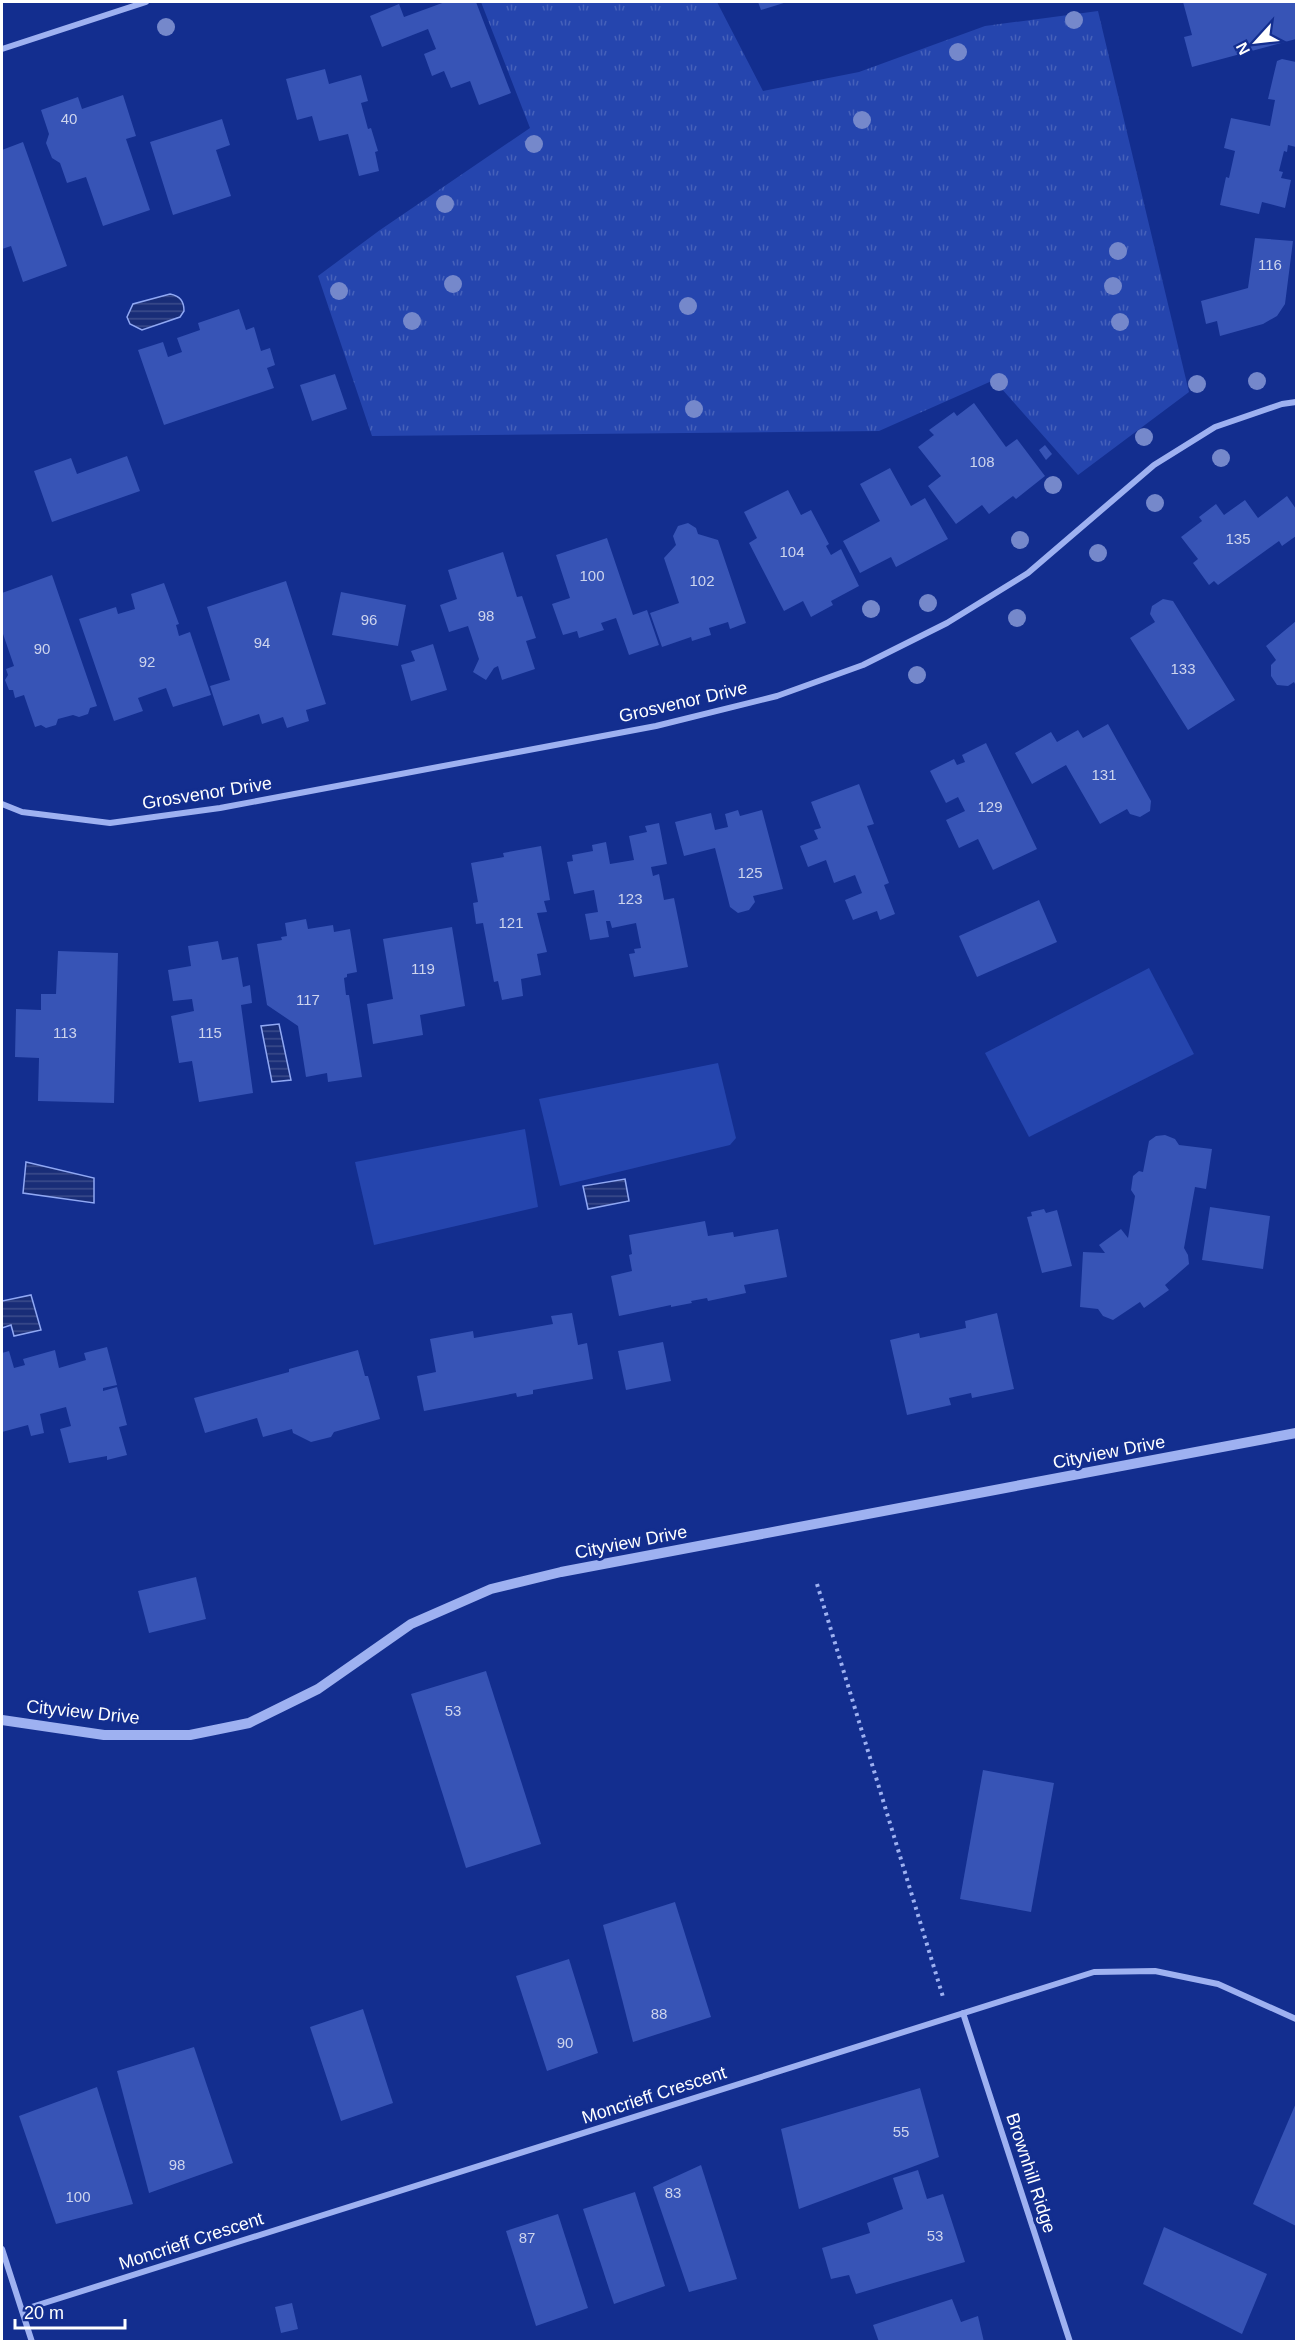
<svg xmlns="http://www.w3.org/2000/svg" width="1298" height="2343" viewBox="0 0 1298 2343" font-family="Helvetica,sans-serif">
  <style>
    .grass { fill: url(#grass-tufts) }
    .garden { fill: #2545ae }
    .water { fill: url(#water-rules); stroke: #90a8f4; stroke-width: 1.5 }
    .building { fill: #3754b6 }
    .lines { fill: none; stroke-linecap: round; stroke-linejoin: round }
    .path { stroke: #9eb1f1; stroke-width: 4; stroke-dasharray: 3 4.5; stroke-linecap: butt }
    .minor { stroke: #9eb1f1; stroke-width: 6 }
    .tertiary { stroke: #9eb1f1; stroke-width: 10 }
    .tree { fill: #7588cb }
    .labels { text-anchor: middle; stroke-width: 6; stroke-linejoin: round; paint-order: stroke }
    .number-label { font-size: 15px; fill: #cdd4ed }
    .street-label { font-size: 18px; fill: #fff; stroke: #132e8f }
  </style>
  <defs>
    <pattern id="grass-tufts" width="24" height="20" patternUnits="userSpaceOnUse" patternTransform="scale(1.5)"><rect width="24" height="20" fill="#2545ae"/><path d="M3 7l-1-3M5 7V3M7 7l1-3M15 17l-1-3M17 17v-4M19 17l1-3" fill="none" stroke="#4661ba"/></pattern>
    <pattern id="water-rules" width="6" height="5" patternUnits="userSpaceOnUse" patternTransform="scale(1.5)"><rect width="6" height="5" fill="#192d77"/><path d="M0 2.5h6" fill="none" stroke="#3c4c8b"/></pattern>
  </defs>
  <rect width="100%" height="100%" fill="#132e8f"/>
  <!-- grass -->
  <path class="grass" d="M481,2H717L763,91L859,72L985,26L1098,11L1189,392L1078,475L994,380L879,431L372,436L318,276L380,230L530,128Z"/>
  <!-- garden -->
  <g class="garden">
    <path d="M1149,968L1194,1054L1029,1137L985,1053Z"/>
    <path d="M718,1063L736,1138L730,1145L560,1186L539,1099Z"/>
    <path d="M525,1129L538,1207L374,1245L355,1162Z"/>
  </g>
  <!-- water -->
  <g class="water">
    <path d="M170,294C180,296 184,301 184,311L180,317L142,330L130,324L127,317L133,304Z"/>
    <path d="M279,1024L291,1080L272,1082L261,1026Z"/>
    <path d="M26,1162L94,1178V1203L23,1193Z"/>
    <path d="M625,1179L629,1201L588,1209L583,1186Z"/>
    <path d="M31,1295L41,1330L14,1336L11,1325L2,1328V1301Z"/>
  </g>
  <!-- building -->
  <g class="building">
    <path d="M445,2H476L511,93L479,105L470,81L451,88L444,71L432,76L424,54L436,49L428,29L382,47L370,16L399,4L404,17Z"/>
    <path d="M758,2H787L761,10Z"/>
    <path d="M1183,2H1296V39L1192,67L1184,37L1192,35Z"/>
    <path d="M1282,59L1296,62V147L1288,145L1287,152L1284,151L1279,171L1283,172L1281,178L1291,180L1285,208L1262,202L1259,214L1220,205L1226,177L1229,178L1235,151L1224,148L1231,118L1270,126L1275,100L1268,99L1277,61Z"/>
    <path d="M325,69L329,84L361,75L368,101L361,103L368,129L371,128L378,151L375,152L379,171L359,176L348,134L319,141L312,116L297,120L286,79Z"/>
    <path d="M123,95L136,136L126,139L150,210L103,226L86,177L67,183L60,163L52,158L46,143L49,134L41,110L78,97L82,109Z"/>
    <path d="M222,119L230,145L216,150L231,196L173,215L150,142Z"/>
    <path d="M23,142L67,266L23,282L11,246L2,249V150Z"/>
    <path d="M1255,238L1293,241L1285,304L1277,316L1263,324L1220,336L1217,321L1206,324L1201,301L1248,288Z"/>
    <path d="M239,309L246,330L254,327L261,351L270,348L275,365L267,368L274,388L164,425L138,350L163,342L168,357L182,352L177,338L200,330L198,323Z"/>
    <path d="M335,374L347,409L312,421L300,385Z"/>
    <path d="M974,403L1006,447L1017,439L1045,476L1016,499L1013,496L989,514L982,505L956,524L928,486L941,476L918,447L934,435L929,430L954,412L957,416Z"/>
    <path d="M1045,445L1052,454L1046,460L1039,450Z"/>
    <path d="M127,456L140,491L52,522L34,471L71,458L77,474Z"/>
    <path d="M890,468L911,506L925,498L948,539L896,567L891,557L860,573L843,541L880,521L860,484Z"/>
    <path d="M788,490L801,515L811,510L829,544L826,546L831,555L841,549L859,586L831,601L833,605L811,617L803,601L784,611L749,543L757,538L744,512Z"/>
    <path d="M1287,496L1296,509V536L1282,546L1279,541L1218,585L1214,581L1209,585L1193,563L1198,559L1181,537L1202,521L1199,517L1216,504L1224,515L1245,500L1258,518Z"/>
    <path d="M688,523L696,528L698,534L718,540L746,623L730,629L728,622L709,628L711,635L692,641L691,637L662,647L650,613L679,603L664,558L676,545L673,536L678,526Z"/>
    <path d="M607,538L633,615L647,610L659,645L629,655L616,618L601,623L604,630L579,638L577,631L563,635L552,604L570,598L556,555Z"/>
    <path d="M503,552L517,597L522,596L536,638L526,641L535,669L502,680L498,666L494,668L486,680L473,672L479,659L468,626L449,632L440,605L457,599L448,570Z"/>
    <path d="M52,575L97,706L90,708L88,714L79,717L73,715L58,719L56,725L46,728L41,725L35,727L24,695L15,698L13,690H9L5,680L8,675L6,669L14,666L2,631V593Z"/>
    <path d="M286,581L326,704L306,710L309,721L287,728L283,717L262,724L259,714L223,726L210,686L230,680L207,607Z"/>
    <path d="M164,583L179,624L176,625L179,636L190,632L211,695L173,707L166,688L138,698L143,711L114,721L79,619L116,607L118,614L135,609L131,594Z"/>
    <path d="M341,592L406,605L398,646L332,635Z"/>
    <path d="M1163,599L1173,601L1235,700L1188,730L1130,638L1155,622L1150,614L1152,606Z"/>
    <path d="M1296,621V686L1294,682L1288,686L1277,685L1271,676V665L1276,660L1266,646Z"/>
    <path d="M433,644L447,690L411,701L401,665L415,661L411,651Z"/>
    <path d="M1108,724L1151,801L1150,811L1140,817L1130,814L1127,809L1100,824L1066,765L1032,784L1015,753L1051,732L1057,742L1078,730L1083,738Z"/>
    <path d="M986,743L1037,849L993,870L978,839L959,848L946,820L965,811L958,797L946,803L930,771L954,759L957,765L965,762L962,755Z"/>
    <path d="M859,784L874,824L867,826L889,883L884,885L895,914L880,920L877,911L853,920L845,900L862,893L855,875L834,883L826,860L808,867L800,846L818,839L814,830L821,828L811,802Z"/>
    <path d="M738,810L740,816L762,810L783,889L753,896L755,902L749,910L738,913L730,907L715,848L684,856L675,822L711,813L715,830L728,827L725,814Z"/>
    <path d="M659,823L667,864L651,867L653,876L659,874L664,900L674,898L688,967L634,977L629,954L635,953L634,949L641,948L636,923L612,928L610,921H606L609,937L590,940L585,914L598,912L594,890L574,894L567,862L573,861L572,855L593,851L592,845L606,842L610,864L634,860L629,836L647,832L645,826Z"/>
    <path d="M541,846L550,900L544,901L547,912L537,913L547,952L537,954L541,975L521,979L523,996L502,1000L498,981L494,982L483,923L476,924L473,903L478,902L471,863L504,857L503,853Z"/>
    <path d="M1039,900L1057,942L977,977L959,936Z"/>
    <path d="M306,919L308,929L333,925L334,932L350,929L357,972L347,974V977L344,978L346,995H349L362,1077L328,1082L327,1073L306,1077L298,1026L267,1005L257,944L282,940L281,937L287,936L285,923Z"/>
    <path d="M452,927L465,1006L420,1015L423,1035L373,1044L367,1004L393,999L383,939Z"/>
    <path d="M218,941L222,960L238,957L243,987L250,985L252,1003L241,1005L253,1093L199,1102L192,1061L179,1063L171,1016L194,1011L192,999L173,1001L168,970L191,966L188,946Z"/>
    <path d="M58,951L118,953L114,1103L38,1101L39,1058L15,1057L16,1009L41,1010V994H56Z"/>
    <path d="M1165,1135L1175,1139L1179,1145L1212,1149L1206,1189L1195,1187L1184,1248L1188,1255L1189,1264L1165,1285L1169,1290L1144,1308L1140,1302L1113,1320L1103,1316L1098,1309L1080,1307L1083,1252L1105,1253L1099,1245L1121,1229L1128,1238L1135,1196L1131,1190L1133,1176L1139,1171L1143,1172L1149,1141L1156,1136Z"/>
    <path d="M1210,1207L1270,1216L1263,1269L1202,1260Z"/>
    <path d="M1044,1209L1046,1213L1057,1210L1072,1266L1042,1273L1027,1217L1032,1216L1031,1212Z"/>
    <path d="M705,1221L708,1236L733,1232L734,1237L778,1229L787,1277L744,1285L746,1293L708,1301L707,1298L691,1301L692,1303L671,1307V1305L619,1316L611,1276L632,1271L629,1255L632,1254L629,1235Z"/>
    <path d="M572,1313L578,1345L587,1343L593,1379L533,1390V1394L517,1397L516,1393L424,1411L417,1376L436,1372L430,1339L473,1331L474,1338L553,1324L551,1316Z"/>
    <path d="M997,1313L1014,1389L972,1398L971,1393L949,1398L951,1405L907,1415L890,1340L919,1333L920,1338L966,1328L965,1321Z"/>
    <path d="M663,1342L671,1381L626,1390L618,1351Z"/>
    <path d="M107,1347L117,1385L103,1388V1391L117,1387L127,1425L119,1427L127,1455L107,1460V1456L69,1463L60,1429L71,1426L66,1407L40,1414L44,1433L31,1436L28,1425L2,1432V1353L9,1351L14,1368L25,1365L23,1359L55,1350L59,1368L86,1360L84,1353Z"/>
    <path d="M358,1350L365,1376H368L380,1419L334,1432L331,1437L311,1442L293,1433L292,1429L263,1437L257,1418L205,1433L194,1398L289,1372V1369Z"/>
    <path d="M196,1577L206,1619L149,1633L138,1591Z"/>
    <path d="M486,1671L541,1844L466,1868L411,1694Z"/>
    <path d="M983,1770L1054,1783L1031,1912L960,1899Z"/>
    <path d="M675,1902L711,2017L633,2042L603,1925Z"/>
    <path d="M569,1959L598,2053L547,2071L516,1976Z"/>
    <path d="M363,2009L393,2103L341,2121L310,2027Z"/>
    <path d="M194,2047L233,2163L149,2193L117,2071Z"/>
    <path d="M97,2087L133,2204L56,2224L19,2116Z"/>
    <path d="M920,2088L939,2157L799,2209L781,2129Z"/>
    <path d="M1296,2103V2226L1253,2204Z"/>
    <path d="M701,2165L737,2279L689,2292L653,2187Z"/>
    <path d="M918,2170L927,2199L943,2194L965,2262L856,2294L849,2275L831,2279L822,2248L870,2233L867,2223L903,2209L893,2178Z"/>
    <path d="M635,2192L665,2286L614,2304L583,2209Z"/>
    <path d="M558,2214L588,2308L536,2326L506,2231Z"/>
    <path d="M1164,2227L1267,2274L1242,2334L1143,2284Z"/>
    <path d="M952,2299L961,2322L978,2316L984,2342H879L873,2325Z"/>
    <path d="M292,2303L298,2329L281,2333L275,2307Z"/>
  </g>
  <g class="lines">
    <!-- path -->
    <path class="path" d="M817,1584L943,1997"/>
    <!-- minor -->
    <g class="minor">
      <path d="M2,49L146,2"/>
      <path d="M2,804L22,812L110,823L220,808L656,726L777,696L863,665L947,623L1028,573L1154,465L1215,427L1282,404L1296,402"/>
      <path d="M963,2013L1070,2342"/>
      <path d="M2,2249L32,2342"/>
      <path d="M22,2310L1094,1972L1155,1971L1218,1984L1296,2019"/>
    </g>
    <!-- tertiary -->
    <path class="tertiary" d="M2,1720L104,1735H190L249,1723L318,1689L411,1624L491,1589L561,1572L1296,1433"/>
  </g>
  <!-- trees -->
  <g class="tree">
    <circle cx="1074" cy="20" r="9"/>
    <circle cx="166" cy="27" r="9"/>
    <circle cx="958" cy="52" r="9"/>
    <circle cx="862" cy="120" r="9"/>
    <circle cx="534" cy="144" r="9"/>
    <circle cx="445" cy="204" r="9"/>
    <circle cx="1118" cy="251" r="9"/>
    <circle cx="453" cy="284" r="9"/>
    <circle cx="1113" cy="286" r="9"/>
    <circle cx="339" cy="291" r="9"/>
    <circle cx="688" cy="306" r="9"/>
    <circle cx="412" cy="321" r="9"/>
    <circle cx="1120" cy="322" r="9"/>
    <circle cx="1257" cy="381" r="9"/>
    <circle cx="999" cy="382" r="9"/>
    <circle cx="1197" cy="384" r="9"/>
    <circle cx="694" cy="409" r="9"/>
    <circle cx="1144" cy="437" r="9"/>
    <circle cx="1221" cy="458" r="9"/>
    <circle cx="1053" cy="485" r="9"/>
    <circle cx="1155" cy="503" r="9"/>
    <circle cx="1020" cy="540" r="9"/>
    <circle cx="1098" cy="553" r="9"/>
    <circle cx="928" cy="603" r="9"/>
    <circle cx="871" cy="609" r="9"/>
    <circle cx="1017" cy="618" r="9"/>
    <circle cx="917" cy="675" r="9"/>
  </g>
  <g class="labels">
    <!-- number labels -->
    <g class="number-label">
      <text x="69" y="124">40</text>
      <text x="1270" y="270">116</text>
      <text x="982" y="467">108</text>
      <text x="1238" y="544">135</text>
      <text x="792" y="557">104</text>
      <text x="592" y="581">100</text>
      <text x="702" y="586">102</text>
      <text x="486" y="621">98</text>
      <text x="369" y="625">96</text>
      <text x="262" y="648">94</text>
      <text x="42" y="654">90</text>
      <text x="147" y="667">92</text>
      <text x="1183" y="674">133</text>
      <text x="1104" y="780">131</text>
      <text x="990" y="812">129</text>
      <text x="750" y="878">125</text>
      <text x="630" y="904">123</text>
      <text x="511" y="928">121</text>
      <text x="423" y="974">119</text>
      <text x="308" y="1005">117</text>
      <text x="65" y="1038">113</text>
      <text x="210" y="1038">115</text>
      <text x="453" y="1716">53</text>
      <text x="659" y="2019">88</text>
      <text x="565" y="2048">90</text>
      <text x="901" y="2137">55</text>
      <text x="177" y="2170">98</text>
      <text x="673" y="2198">83</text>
      <text x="78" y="2202">100</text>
      <text x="935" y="2241">53</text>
      <text x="527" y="2243">87</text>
    </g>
    <!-- street labels -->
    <g class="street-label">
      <text transform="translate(683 702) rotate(-13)" y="6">Grosvenor Drive</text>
      <text transform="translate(207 793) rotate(-9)" y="6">Grosvenor Drive</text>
      <text transform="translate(1109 1452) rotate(-11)" y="6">Cityview Drive</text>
      <text transform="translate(631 1542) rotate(-11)" y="6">Cityview Drive</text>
      <text transform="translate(83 1712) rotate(6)" y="6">Cityview Drive</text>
      <text transform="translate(654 2095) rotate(-18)" y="6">Moncrieff Crescent</text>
      <text transform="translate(1031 2173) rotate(72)" y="6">Brownhill Ridge</text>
      <text transform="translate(191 2241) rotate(-18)" y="6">Moncrieff Crescent</text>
    </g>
  </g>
  <!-- border -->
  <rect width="1298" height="2343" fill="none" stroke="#ffffff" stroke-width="6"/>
  <!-- north arrow -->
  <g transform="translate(1256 42) rotate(243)" stroke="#132e8f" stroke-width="4.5" paint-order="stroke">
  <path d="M0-4.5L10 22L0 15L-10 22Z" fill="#ffffff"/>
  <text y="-9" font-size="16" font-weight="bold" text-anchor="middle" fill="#ffffff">N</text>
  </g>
  <!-- scale -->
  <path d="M15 2319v9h110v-9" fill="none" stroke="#ffffff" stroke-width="3"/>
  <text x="24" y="2319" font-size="18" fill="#ffffff" stroke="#132e8f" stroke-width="4.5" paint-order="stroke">20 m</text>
</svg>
